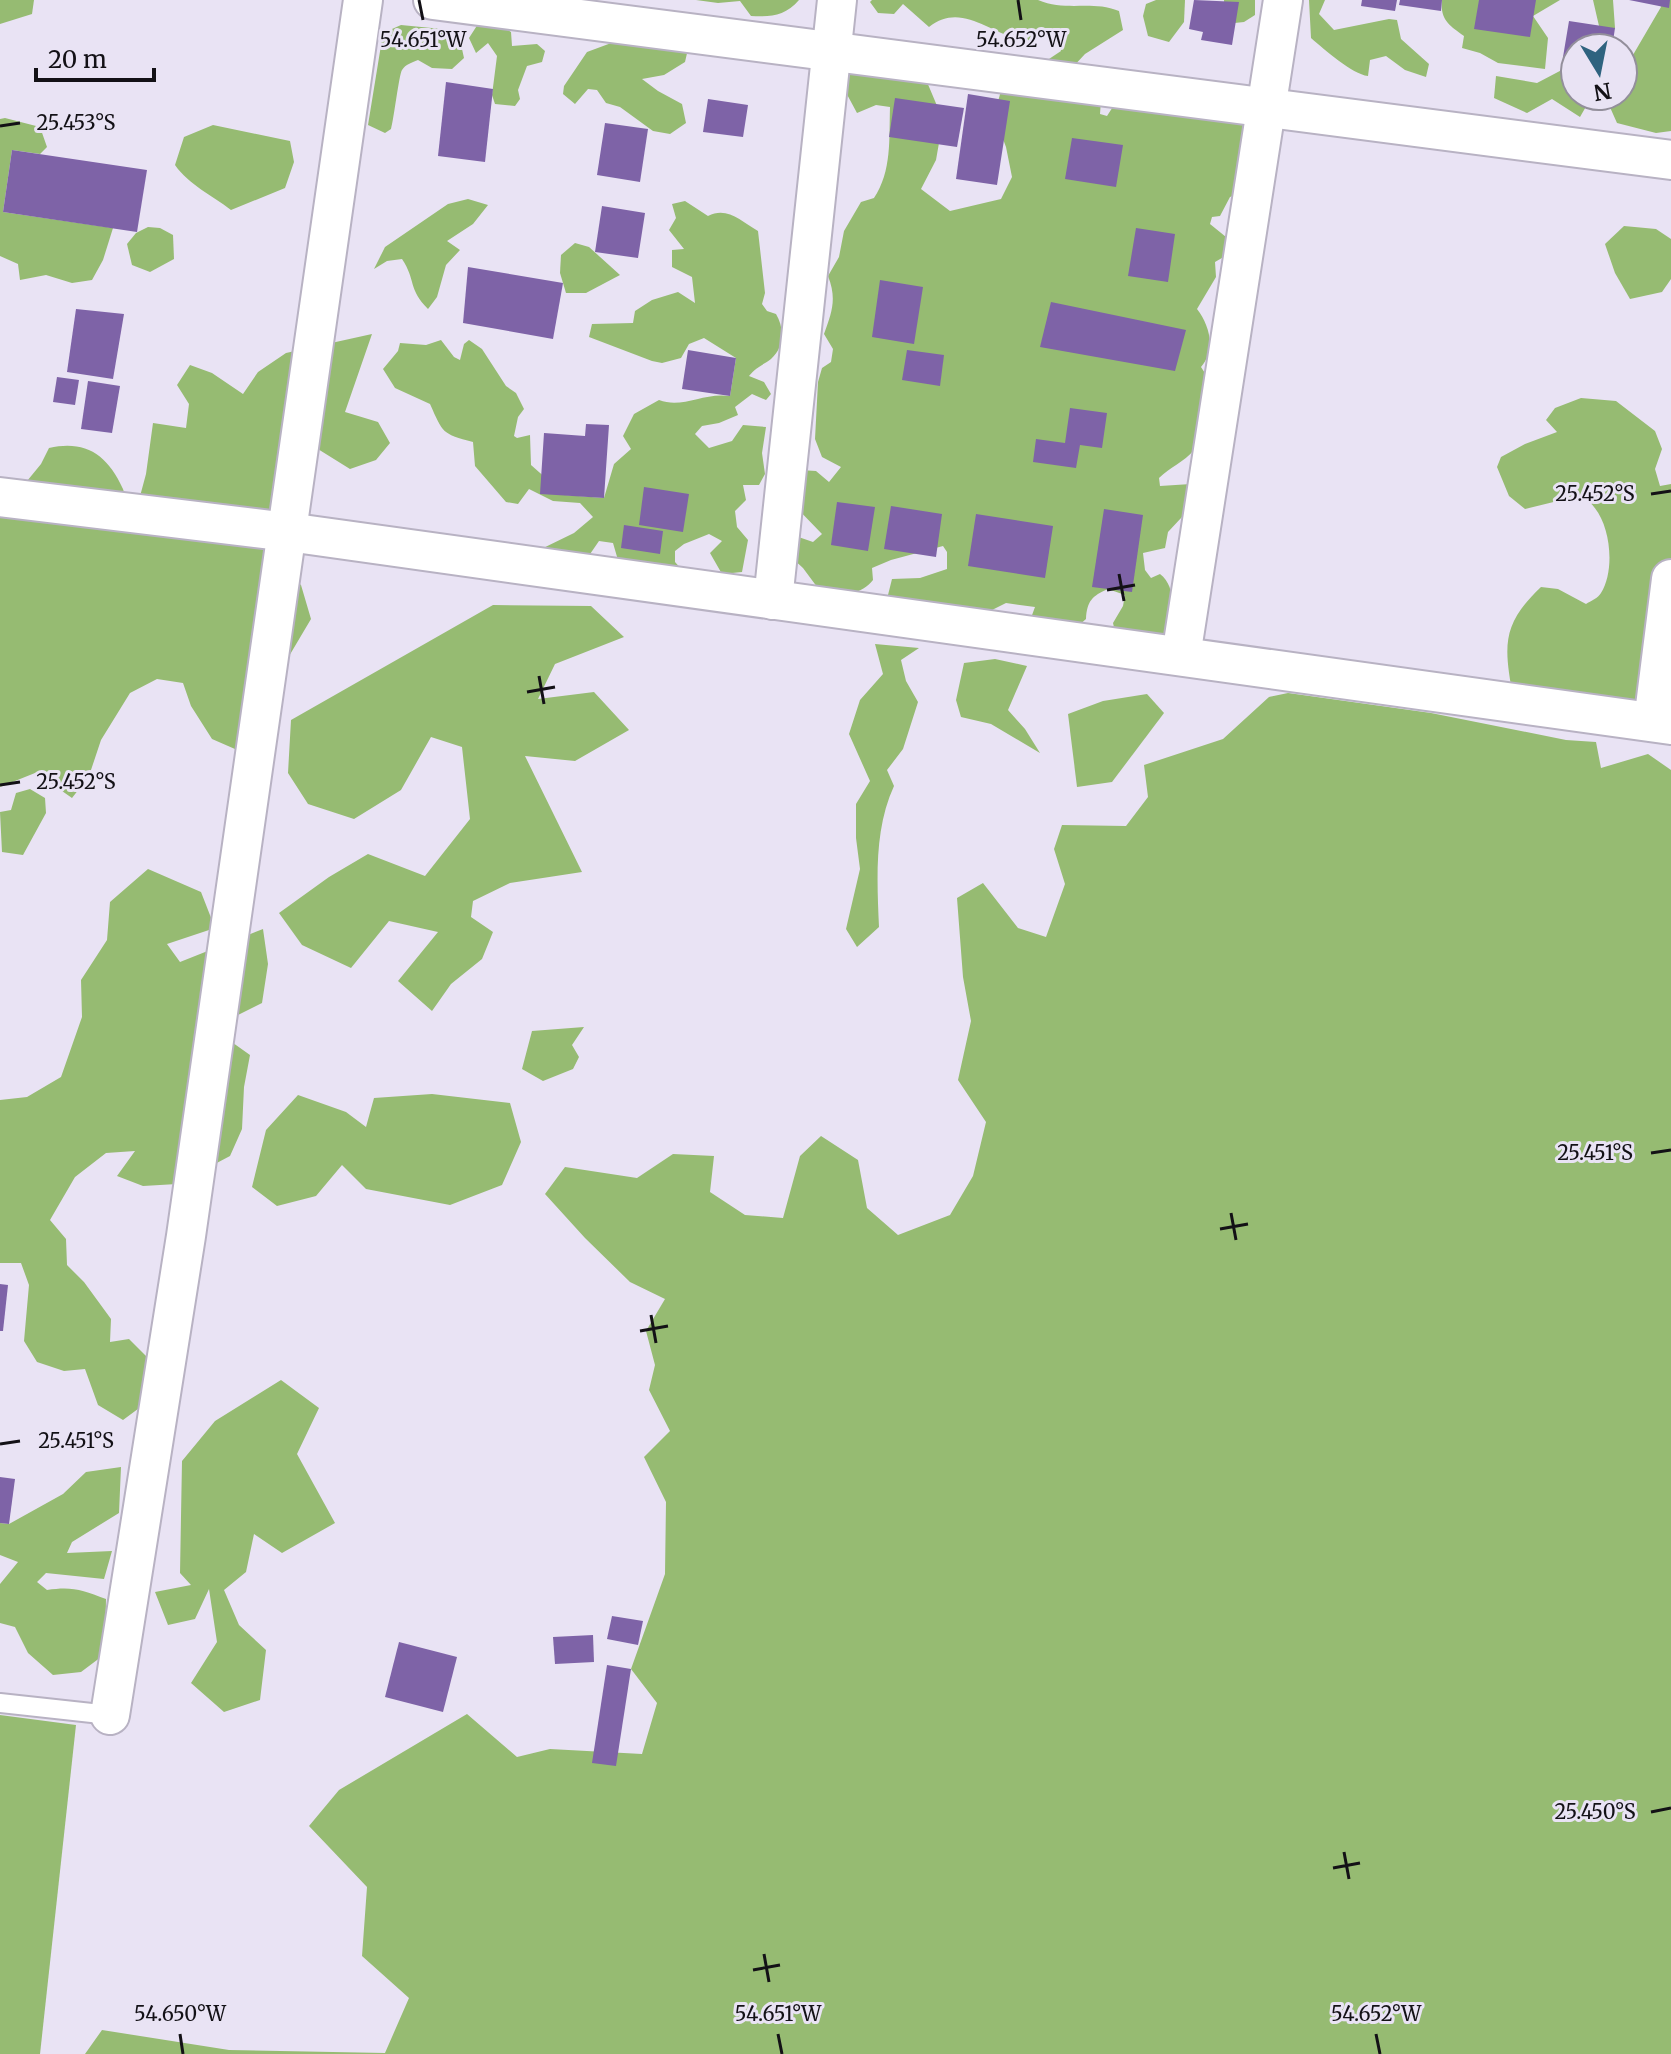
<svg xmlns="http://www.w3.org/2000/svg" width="1671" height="2054" viewBox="0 0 1671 2054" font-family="Merriweather,serif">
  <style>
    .forest { fill: #96bb72 }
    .building { fill: #7e63a7 }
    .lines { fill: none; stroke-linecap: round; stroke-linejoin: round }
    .service-casing { stroke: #b8b2c3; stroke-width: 22 }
    .minor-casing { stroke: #b8b2c3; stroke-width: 42 }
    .service { stroke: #fff; stroke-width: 18 }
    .minor { stroke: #fff; stroke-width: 38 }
    .ticks { fill: none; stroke: #131116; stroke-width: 3 }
    .ticks-label { font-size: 20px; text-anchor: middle; fill: #131116; stroke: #e9e3f4; stroke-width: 6; stroke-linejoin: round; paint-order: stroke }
  </style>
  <rect width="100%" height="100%" fill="#e9e3f4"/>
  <!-- forest -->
  <g class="forest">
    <path d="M0,0H34L32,14L0,24Z"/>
    <path d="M696,0H799C785,16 771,17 751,16L740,1L718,3Z"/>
    <path d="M872,0H1038C1067,12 1091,0 1119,11L1123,30L1085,54L1058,83L1101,101L1100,114L1107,116L1116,102L1250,106L1262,184L1230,197L1220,216L1212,217L1210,224L1226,237L1227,255L1215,262L1216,277L1197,309C1210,326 1216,350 1201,367L1208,378C1206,387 1202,394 1200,402C1196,420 1206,435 1194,450C1184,462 1170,467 1159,478L1160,486L1191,484L1195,503L1168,532L1165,548L1143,553L1145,570L1151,578L1160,574C1182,591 1168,628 1165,652L1118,645L1113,623L1123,606L1125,595L1108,589C1092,596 1087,601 1086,619L1071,632L1028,626L1035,607L1006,603L990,611L894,609L888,595L892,579L920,578L947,569V552L943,546L891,560L872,568L873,580C862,594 843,596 826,599L803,568L791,557L784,532L813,542L822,534L792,503L800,470L816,471L829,482L841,467L822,457L815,439L818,382L822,368L831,362L833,349L824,334C832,312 837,299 828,276L839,257L844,231L861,202L874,198C892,171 889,139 890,107L876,105L857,113L843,87L848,74L863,63L927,82L943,120L936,160L921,189L950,211L1001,199L1012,177L1006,147L994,115L1001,91L1061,51L1055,33L1037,30L1030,42C992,37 963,0 929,27L903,4L894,14L878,13L870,2Z"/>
    <path d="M1156,0H1185L1184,22L1169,42L1148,36L1143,16L1146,4Z"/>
    <path d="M1224,0H1255V15L1244,22L1225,24Z"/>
    <path d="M1309,0H1325L1319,14L1334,30L1389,19L1397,20L1401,39L1429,64L1426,77L1405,70L1386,56L1370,60L1368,76C1352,74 1325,50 1311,38Z"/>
    <path d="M1442,0H1560L1533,16L1548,38L1545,69L1498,63L1480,53L1462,48L1464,36C1449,25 1440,20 1442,0Z"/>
    <path d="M1593,0H1613L1615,28L1587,48L1599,26Z"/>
    <path d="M1658,0H1671V131L1656,133L1617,123L1605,96H1623V72L1661,7Z"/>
    <path d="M495,23L511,32L512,46L537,44L545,51L542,62L527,66L518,90L520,99L515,106L495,104L492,95L497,56L488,43L476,53L469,38L478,24Z"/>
    <path d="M401,25L452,30L460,40L464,58L452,69L432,68L418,60C411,63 406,64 402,70C399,75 394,118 391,129L385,133L368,125L383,33Z"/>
    <path d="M622,39L688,49L685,62L664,75L642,79L658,91L682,104L686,123L670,134L653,131L620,107L606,103L597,90L588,89L575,104L563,94L564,86L587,52Z"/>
    <path d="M1575,63V96H1592L1580,117L1552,99L1527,113L1494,98L1496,76L1537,83Z"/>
    <path d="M5,118L40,127L47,147L40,154L12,150L3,212L113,228L103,260L92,280L72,283L46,275L20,280L18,264L0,256V119Z"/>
    <path d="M213,125L290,141L294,162L285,188L231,210C212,195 189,185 175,165L184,137Z"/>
    <path d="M468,199L488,205L473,224L447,241L460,250L446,265L437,297L428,309C408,289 416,280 402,259L387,261L374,269L385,247L448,204Z"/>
    <path d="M685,201L708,216C727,206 741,221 758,231L765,293L762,304L767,311L776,314C784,327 785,347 771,359C763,365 756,367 749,376L764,382L771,394L766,400L752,394L735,407L738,415L719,423L702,426L695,434L709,448L732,441L743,425L766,427L762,453L765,474L759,485H743L746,500L735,511L737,527L748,540L742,572L722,574L710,553L722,541L709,534L684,544L675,551V562L683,571L620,567L613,543L599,541L588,557L533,553L574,533L593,517L580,503L553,501L529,489L518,504L506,502L475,466L473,442C442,434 443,433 430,404L395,388L383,369L398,351L400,343L426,345L441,340L454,357L460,360L464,344L469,340L482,349L506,386L516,393L524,409L518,417L514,436L517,438L530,435L531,465L565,495L604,498L614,464L631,449L623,436L634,414L659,400C683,409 703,392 730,396L736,358L704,338L689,344L681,358L662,363L652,361L589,337L592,324L633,323L635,311L652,300L678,292L695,303L692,277L672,267V250L684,249L669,230L676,218L672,204Z"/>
    <path d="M1624,226L1656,229L1671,239V279L1662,292L1630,299L1615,273L1605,244Z"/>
    <path d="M148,227L160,228L173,235L174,259L150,272L132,265L127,244L136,233Z"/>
    <path d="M575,243L589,247L620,275L586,293H566L560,273L561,255Z"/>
    <path d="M372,334L345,412L378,422L390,443L376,460L350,469L297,436L273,562L301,585L311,619L250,722L251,756L212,739L191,706L183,683L157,679L130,693L101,740L89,776L72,798L52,784L40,771L0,787V514L41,464L49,448C85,440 107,454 123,489C127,500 128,514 132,526L146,474L153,423L186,428L189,404L177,385L190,365L212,373L243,394L258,372L286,353Z"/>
    <path d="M1581,398L1616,401L1655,431L1662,449L1655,469L1660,486L1671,484V704L1513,697C1504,646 1501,625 1541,587L1558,589L1586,604C1591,601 1598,598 1601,593C1615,571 1611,527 1594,507C1591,502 1583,499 1578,496L1525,509L1509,496L1497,467L1501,457L1525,444L1557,432L1546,420L1555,408Z"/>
    <path d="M493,605L591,606L624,637L555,664L538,699L594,692L629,730L575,761L525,756L582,872L510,883L473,901L471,917L493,932L482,959L451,984L432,1011L398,981L438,932L389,921L351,968L302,945L279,913L329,877L368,854L425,876L470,819L462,747L431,737L401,790L354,819L308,804L288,773L291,720Z"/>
    <path d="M875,644L919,648L901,660L906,681L918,702L903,749L887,770L894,786C874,829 877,881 879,927L857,947L846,929L860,869L856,838V804L870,781L849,734L860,700L883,674Z"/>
    <path d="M995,659L1027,666L1008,710L1025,729L1040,753L991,724L961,717L956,700L964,663Z"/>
    <path d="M1288,693L1431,713L1566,740L1596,742L1601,768L1648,754L1671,770V2054H85L102,2030L229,2050L385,2053L409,1998L362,1956L367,1887L309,1826L339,1790L467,1714L517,1757L550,1749L642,1754L657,1703L631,1669L665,1574L666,1502L644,1457L670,1431L649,1390L655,1365L646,1331L665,1299L630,1282L585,1238L545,1194L565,1167L637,1178L673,1154L714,1156L710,1192L745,1215L783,1218L800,1156L821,1136L858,1160L867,1208L898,1235L950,1215L973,1176L986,1122L958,1080L971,1021L963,977L957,898L983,883L1018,928L1046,937L1065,884L1054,849L1062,825L1126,826L1148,797L1144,765L1223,739L1269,697Z"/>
    <path d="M1147,694L1164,713L1112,782L1077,787L1068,714L1103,701Z"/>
    <path d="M30,789L45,798L46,813L23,855L2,852L0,812L11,810L16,793Z"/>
    <path d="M148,869L201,892L215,928L167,944L180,962L263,929L268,964L262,1003L212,1028L250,1055L244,1087L242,1129L230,1156L177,1184L143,1186L117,1176L135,1151L106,1153L75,1177L50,1220L66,1239L67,1265L84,1282L111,1319L110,1342L129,1339L152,1362L146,1403L123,1420L98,1405L85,1369L64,1371L37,1362L24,1341L29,1285L21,1263H0V1100L27,1097L61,1077L82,1017L81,980L107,940L110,902Z"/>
    <path d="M584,1027L572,1045L579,1057L573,1069L543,1081L522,1069L532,1031Z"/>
    <path d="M432,1094L510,1103L521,1142L502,1185L450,1205L366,1189L342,1165L316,1196L277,1206L252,1187L266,1130L298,1095L346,1112L366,1127L374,1098Z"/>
    <path d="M281,1380L319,1408L297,1454L335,1523L282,1553L254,1534L246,1572L224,1590L239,1625L266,1650L260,1700L224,1712L191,1683L217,1642L209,1589L195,1619L168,1625L155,1592L191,1585L180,1573L182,1461L215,1421Z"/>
    <path d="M121,1467L119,1513L72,1542L67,1553L112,1551L104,1579L46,1573L37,1582L47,1590C72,1586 82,1590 106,1599L105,1654L81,1672L53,1675L28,1653L15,1627L0,1623V1584L18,1562L0,1555V1523L9,1524L63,1494L86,1472Z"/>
    <path d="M0,1715L76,1725L40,2054H0Z"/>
  </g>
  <!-- building -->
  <g class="building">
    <path d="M1194,0L1239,2L1232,45L1201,40L1203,32L1189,29Z"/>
    <path d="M1362,0H1397L1395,11L1361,6Z"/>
    <path d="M1400,0H1442L1441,11L1399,5Z"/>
    <path d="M1479,0H1536L1530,37L1474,29Z"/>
    <path d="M1629,0H1670L1669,8Z"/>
    <path d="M1569,21L1615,28L1612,48H1575V58L1563,57Z"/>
    <path d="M446,82L493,89L485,162L438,156Z"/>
    <path d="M968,94L1010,101L997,185L956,179Z"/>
    <path d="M895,98L964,108L957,147L889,137Z"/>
    <path d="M708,99L748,105L743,137L703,132Z"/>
    <path d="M605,123L648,129L640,182L597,175Z"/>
    <path d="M1072,138L1123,145L1116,187L1065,179Z"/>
    <path d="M12,150L147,170L137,232L3,212Z"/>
    <path d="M602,206L645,213L638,258L595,252Z"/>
    <path d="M1136,228L1175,234L1168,282L1128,276Z"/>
    <path d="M468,267L563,283L553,339L463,323Z"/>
    <path d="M880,280L923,287L914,344L872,337Z"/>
    <path d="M1051,302L1186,330L1175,371L1040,347Z"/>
    <path d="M76,309L124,314L113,379L67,372Z"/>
    <path d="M688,350L736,358L730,396L682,389Z"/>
    <path d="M907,350L944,355L940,386L902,380Z"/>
    <path d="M57,377L79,380L75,405L53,402Z"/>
    <path d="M88,381L120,386L112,433L81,429Z"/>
    <path d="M1070,408L1107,413L1102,448L1080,445L1076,468L1033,462L1036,439L1065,443Z"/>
    <path d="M586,424L609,425L604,498L540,494L544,433L585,436Z"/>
    <path d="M644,487L689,494L683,532L639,525Z"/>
    <path d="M837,502L875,507L868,551L831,545Z"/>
    <path d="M891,506L942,514L936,557L884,549Z"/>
    <path d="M1104,509L1143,515L1132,592L1092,587Z"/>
    <path d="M976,514L1053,526L1045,578L968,566Z"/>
    <path d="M624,525L663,531L660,554L621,548Z"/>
    <path d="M0,1284L8,1285L3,1331H0Z"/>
    <path d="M0,1477L15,1479L9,1524L0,1523Z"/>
    <path d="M612,1616L643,1621L638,1645L607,1639Z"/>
    <path d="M593,1635L594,1662L555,1664L553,1637Z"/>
    <path d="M399,1642L457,1657L443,1712L385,1697Z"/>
    <path d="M607,1665L631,1669L616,1766L592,1763Z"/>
  </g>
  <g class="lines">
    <defs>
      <path id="service" d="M0,1703L110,1715"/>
      <g id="minor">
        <path d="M433,0L1671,160"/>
        <path d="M0,497L288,532L1671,725"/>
        <path d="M773,600L837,0"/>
        <path d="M1181,656L1283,0"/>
        <path d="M1653,722L1671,579"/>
        <path d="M110,1715L186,1236L363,0"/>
      </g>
    </defs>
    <!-- service casing -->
    <use href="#service" class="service-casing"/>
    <!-- minor casing -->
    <use href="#minor" class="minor-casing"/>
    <!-- service -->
    <use href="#service" class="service"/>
    <!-- minor -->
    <use href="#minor" class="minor"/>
  </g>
  <!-- ticks -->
  <path class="ticks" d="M419,0L423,20M1018,0L1021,20M0,126L20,123M1651,494L1671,491M1119,574L1124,601M1107,590L1135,585M539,676L544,704M527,692L555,687M0,785L20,782M1651,1153L1671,1150M1231,1213L1236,1240M1220,1229L1248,1224M651,1315L656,1343M640,1331L668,1326M0,1444L20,1441M1651,1812L1671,1808M1344,1852L1349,1879M1333,1868L1360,1863M764,1954L769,1982M753,1970L780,1965M180,2034L183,2054M778,2034L782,2054M1376,2034L1380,2054"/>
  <g class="ticks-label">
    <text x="423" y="47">54.651°W</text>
    <text x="1021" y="47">54.652°W</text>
    <text x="76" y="130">25.453°S</text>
    <text x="1595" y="501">25.452°S</text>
    <text x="76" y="789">25.452°S</text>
    <text x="1595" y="1160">25.451°S</text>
    <text x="76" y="1448">25.451°S</text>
    <text x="1595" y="1819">25.450°S</text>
    <text x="180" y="2021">54.650°W</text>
    <text x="778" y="2021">54.651°W</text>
    <text x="1376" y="2021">54.652°W</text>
  </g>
  <!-- north arrow -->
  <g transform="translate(1599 72) rotate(170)"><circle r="38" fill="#e9e3f4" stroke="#938f9b" stroke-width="2"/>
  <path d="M0-6L14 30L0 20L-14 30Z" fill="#2f637f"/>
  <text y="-12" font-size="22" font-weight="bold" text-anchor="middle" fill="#131116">N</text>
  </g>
  <!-- scale -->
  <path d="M36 68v12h118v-12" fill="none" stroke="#131116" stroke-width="4"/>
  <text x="48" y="68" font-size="24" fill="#131116" stroke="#e9e3f4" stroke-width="6" paint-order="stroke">20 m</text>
</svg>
